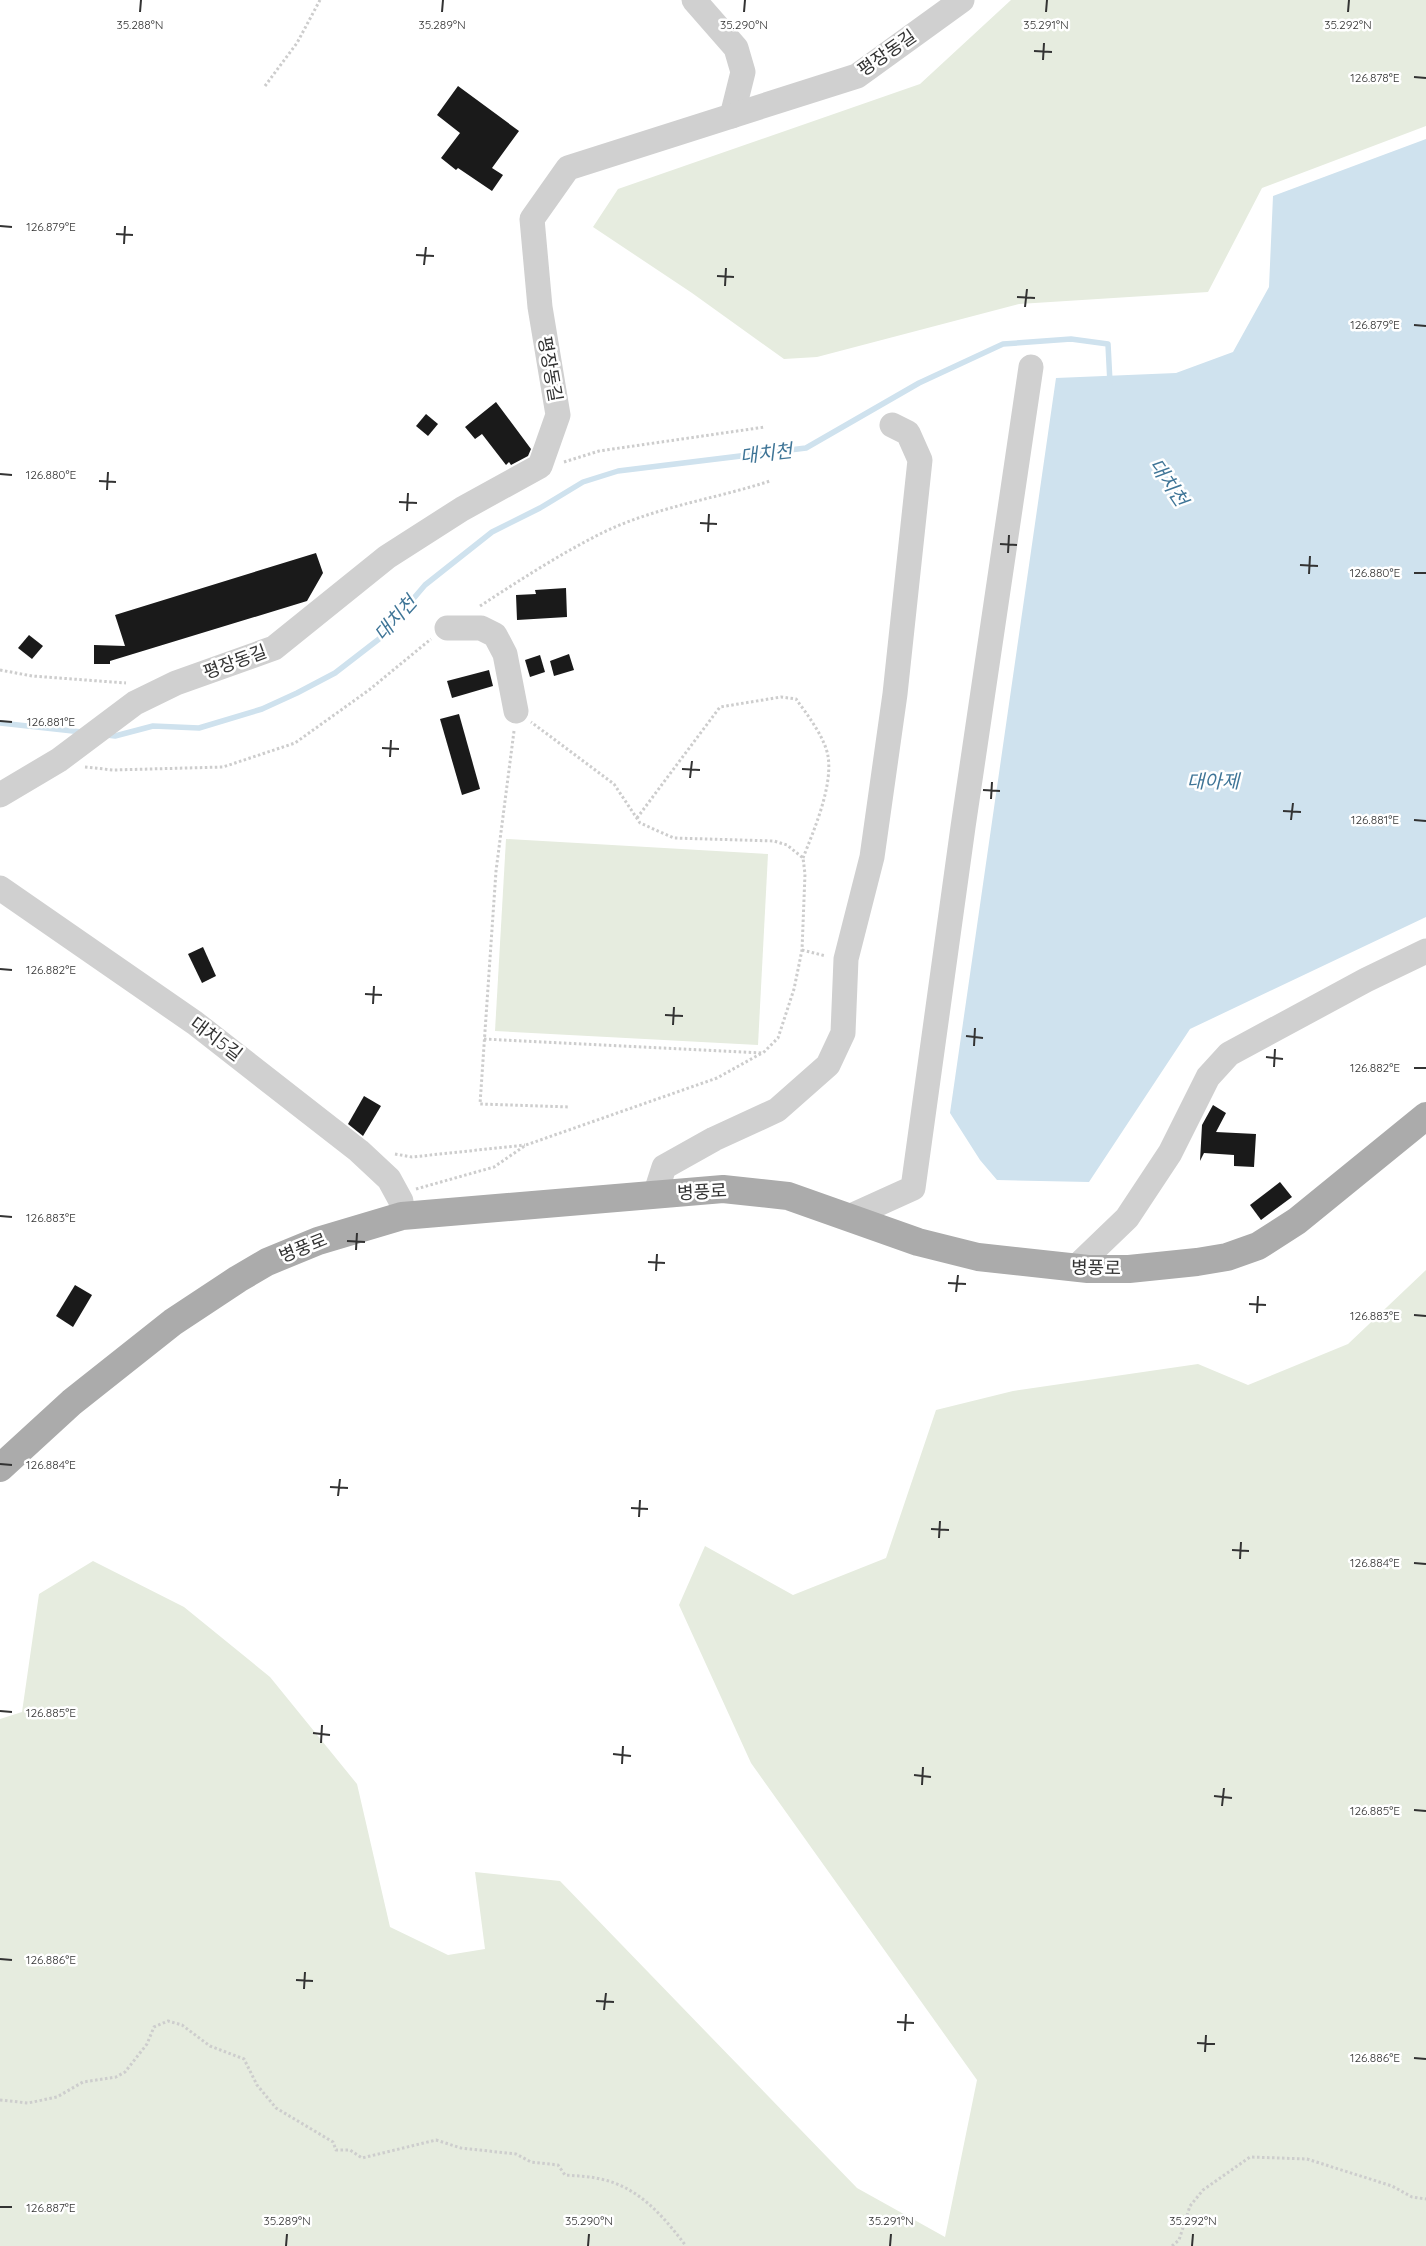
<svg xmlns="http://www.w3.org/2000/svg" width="1426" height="2246" viewBox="0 0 1426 2246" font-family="Quicksand,'Noto Sans KR',sans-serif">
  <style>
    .green { fill: #e6ecdf }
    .water { fill: #cfe2ee }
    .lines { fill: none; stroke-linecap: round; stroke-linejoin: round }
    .stream { stroke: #cfe2ee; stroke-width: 5.5 }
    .building { fill: #1a1a1a }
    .path { stroke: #cdcdcd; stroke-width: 3; stroke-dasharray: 2.5 2.5; stroke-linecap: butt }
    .minor { stroke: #d0d0d0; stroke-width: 25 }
    .major { stroke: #ababab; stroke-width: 28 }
    .ticks { fill: none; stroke: #333; stroke-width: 2 }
    .labels { text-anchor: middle; stroke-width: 5; stroke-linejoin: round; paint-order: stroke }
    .street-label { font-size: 18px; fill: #333; stroke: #fff }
    .water-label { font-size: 19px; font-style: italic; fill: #3f7597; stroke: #fff }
    .ticks-label { font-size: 12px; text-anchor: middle; fill: #333; stroke: #fff; stroke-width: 5; stroke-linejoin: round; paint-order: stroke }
  </style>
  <rect width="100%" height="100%" fill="#fff"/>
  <!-- green -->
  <g class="green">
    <path d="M1011,0H1426V126L1262,188L1208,292L1019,304L817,357L784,359L692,293L593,227L618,189L920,84Z"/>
    <path d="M506,839L768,854L758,1045L495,1031Z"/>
    <path d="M1426,1270V2246H0V1719L22,1712L39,1594L93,1561L184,1607L270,1677L357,1784L390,1927L448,1955L485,1949L475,1872L560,1881L857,2188L945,2237L977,2080L751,1763L679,1605L705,1546L793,1595L886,1558L936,1410L1013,1391L1198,1364L1248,1385L1348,1344Z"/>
  </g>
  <!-- water -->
  <path class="water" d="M1426,139V917L1190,1029L1089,1182L997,1180L980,1160L950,1113L1056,378L1176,373L1233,352L1269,287L1273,196Z"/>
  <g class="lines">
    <!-- stream -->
    <g class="stream">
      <path d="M0,723L82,732"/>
      <path d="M107,735L115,736L153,726L199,728L262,709L297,693L335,673L379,639L425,585L492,532L540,508L583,482L618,471L806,448L919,383L1003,344L1071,339L1108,344L1110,383"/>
    </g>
  </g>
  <!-- building -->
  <g class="building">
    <path d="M458,86L519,131L492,168L503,175L492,191L458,168L456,170L441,158L460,133L437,115Z"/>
    <path d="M496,402L531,449L528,456L511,465L509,462L506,465L482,434L475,439L465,427Z"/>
    <path d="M426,414L438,424L428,436L416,426Z"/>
    <path d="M316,553L323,573L307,601L110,661V664H94V645L125,646L115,615Z"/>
    <path d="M566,588L567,617L517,620L516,595L536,594L535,590Z"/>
    <path d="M29,635L43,646L32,659L18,648Z"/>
    <path d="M569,654L574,670L554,676L550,661Z"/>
    <path d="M540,655L545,672L530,677L525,660Z"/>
    <path d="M489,670L493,686L452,698L447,681Z"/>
    <path d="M459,714L480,789L462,795L440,719Z"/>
    <path d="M203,947L216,976L202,983L188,954Z"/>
    <path d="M364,1096L381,1106L363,1136L348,1124Z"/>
    <path d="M1213,1105L1226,1113L1216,1132L1256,1134L1254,1167L1234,1166V1155L1204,1153L1200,1161L1202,1125Z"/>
    <path d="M1280,1182L1292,1197L1261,1220L1250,1205Z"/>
    <path d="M75,1285L92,1295L73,1327L56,1316Z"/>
  </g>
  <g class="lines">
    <!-- path -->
    <g class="path">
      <path d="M265,86L297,43L320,0"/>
      <path d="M564,462L599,451L765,427"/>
      <path d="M480,606C520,580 560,554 602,533C655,507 715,499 770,481"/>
      <path d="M0,670L32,676L126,683"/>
      <path d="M514,731L496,871L480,1104L570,1107"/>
      <path d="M85,767L113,770L223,767L295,743L369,690L431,639"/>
      <path d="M637,818L720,707L781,697L796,699C807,714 825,738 828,756C833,786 814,830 803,858"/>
      <path d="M802,950L826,956"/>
      <path d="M484,1039L763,1053L778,1038L794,989L802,950L805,874L803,858L787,845L774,841L674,838L640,823L614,784L531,722"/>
      <path d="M395,1154L412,1157L525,1145"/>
      <path d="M416,1189L494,1167L526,1145L717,1078L762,1053"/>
      <path d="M0,2100L28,2103L57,2097L83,2082L116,2077L125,2072L147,2044L154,2027L168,2021L182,2025L210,2046L244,2059L257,2085L276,2108L333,2142L336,2150H350L362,2158L436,2140L461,2148L516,2154L531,2162L558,2165L565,2175C577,2176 589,2176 600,2179C638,2186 664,2217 686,2246"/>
      <path d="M1172,2246L1179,2240L1190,2206L1203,2190L1250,2157L1307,2159L1392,2186L1412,2197L1426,2199"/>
    </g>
    <!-- minor -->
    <g class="minor">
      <path d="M694,0L736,48L743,72L732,116"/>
      <path d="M447,628H481L495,635L505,654L516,711"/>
      <path d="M0,795L59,760L135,703L176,683L274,648L387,557L462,509L540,466L558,415L540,307L532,219L568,168L857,76L962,0"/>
      <path d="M0,888L195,1023L359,1151L389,1179L401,1201L402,1216"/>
      <path d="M655,1195L664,1167L714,1139L777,1110L828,1065L843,1033L846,959L872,857L895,694L920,460L908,433L892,425"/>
      <path d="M849,1217L913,1188L963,827L1031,367"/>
      <path d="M1075,1268L1127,1218L1170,1153L1208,1077L1229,1054L1366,980L1426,951"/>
    </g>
    <!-- major -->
    <path class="major" d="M0,1468L72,1402L173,1322L238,1279L267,1262L318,1241L402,1216L723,1189L788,1196L918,1242L978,1257L1088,1269H1129L1197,1262L1227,1257L1258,1246L1297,1221L1426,1116"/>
  </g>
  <!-- ticks -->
  <path class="ticks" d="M140,12L141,0M442,12L443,0M744,12L745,0M1046,12L1047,0M1348,12L1349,0M1034,51L1052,52M1043,60L1044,43M1414,77L1426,78M0,226L12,227M116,234L133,235M124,244L125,226M416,255L434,256M424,265L426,247M717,276L734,277M725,286L726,268M1017,297L1035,298M1025,307L1027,289M1414,325L1426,326M0,474L12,475M99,481L116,482M107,490L108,472M399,502L417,503M407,511L408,493M700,523L717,524M708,532L709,514M1000,544L1017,545M1008,553L1009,535M1300,565L1318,566M1414,573H1426M1309,574L1310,556M0,721L12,722M382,748L399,749M390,757L391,740M682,769L700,770M690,778L692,761M983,790L1000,791M991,799L992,782M1283,811L1301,812M1291,820L1293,803M1414,820L1426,821M0,969L12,970M365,994L382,995M373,1004L374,986M665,1015L683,1016M673,1025L674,1007M966,1036L983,1038M974,1046L975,1028M1266,1057L1283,1059M1274,1067L1275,1049M1414,1068H1426M0,1216L12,1217M347,1241L365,1242M356,1250L357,1233M648,1262L665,1263M656,1271L657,1254M948,1283L966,1284M956,1292L958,1275M1249,1304L1266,1305M1257,1313L1258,1296M1414,1315L1426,1316M0,1464L12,1465M330,1487L348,1488M338,1496L340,1479M631,1508L648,1509M639,1517L640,1500M931,1529L949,1530M939,1538L940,1521M1232,1550L1249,1551M1240,1559L1241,1542M1414,1563L1426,1564M0,1711L12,1712M313,1733L330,1735M321,1743L322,1725M613,1754L631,1756M622,1764L623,1746M914,1775L931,1777M922,1785L923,1767M1214,1796L1232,1798M1222,1806L1224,1788M1414,1810L1426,1811M0,1959L12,1960M296,1980L313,1981M304,1989L305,1972M596,2001L614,2002M604,2010L606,1993M897,2022L914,2023M905,2031L906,2014M1197,2043L1215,2044M1205,2052L1206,2035M1414,2058L1426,2059M0,2207H12M286,2246L287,2234M588,2246L589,2234M890,2246L891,2234M1192,2246L1193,2234"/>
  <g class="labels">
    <!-- street labels -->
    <g class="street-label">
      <text transform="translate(887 53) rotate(-35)" y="6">평장동길</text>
      <text transform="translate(550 369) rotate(80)" y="6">평장동길</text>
      <text transform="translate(235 662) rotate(-20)" y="6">평장동길</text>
      <text transform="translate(216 1039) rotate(37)" y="6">대치5길</text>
      <text transform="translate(702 1192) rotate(-3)" y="6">병풍로</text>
      <text transform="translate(303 1248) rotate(-22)" y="6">병풍로</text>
      <text transform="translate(1096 1268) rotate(1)" y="6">병풍로</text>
    </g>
    <!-- water labels -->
    <g class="water-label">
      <text transform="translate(766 453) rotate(-7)" y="7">대치천</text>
      <text transform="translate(1169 482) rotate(56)" y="7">대치천</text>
      <text transform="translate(395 618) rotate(-48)" y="7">대치천</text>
      <text x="1213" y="788">대아제</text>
    </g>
  </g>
  <g class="ticks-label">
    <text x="140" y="29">35.288°N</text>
    <text x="442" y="29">35.289°N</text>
    <text x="744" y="29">35.290°N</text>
    <text x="1046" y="29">35.291°N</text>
    <text x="1348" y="29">35.292°N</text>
    <text x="1375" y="82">126.878°E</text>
    <text x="51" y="231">126.879°E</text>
    <text x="1375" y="329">126.879°E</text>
    <text x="51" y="479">126.880°E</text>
    <text x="1375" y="577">126.880°E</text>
    <text x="51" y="726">126.881°E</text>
    <text x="1375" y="824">126.881°E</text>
    <text x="51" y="974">126.882°E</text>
    <text x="1375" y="1072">126.882°E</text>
    <text x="51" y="1222">126.883°E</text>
    <text x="1375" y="1320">126.883°E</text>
    <text x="51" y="1469">126.884°E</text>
    <text x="1375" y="1567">126.884°E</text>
    <text x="51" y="1717">126.885°E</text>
    <text x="1375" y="1815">126.885°E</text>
    <text x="51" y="1964">126.886°E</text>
    <text x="1375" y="2062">126.886°E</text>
    <text x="51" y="2212">126.887°E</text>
    <text x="287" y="2225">35.289°N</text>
    <text x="589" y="2225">35.290°N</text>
    <text x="891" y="2225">35.291°N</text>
    <text x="1193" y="2225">35.292°N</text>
  </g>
</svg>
